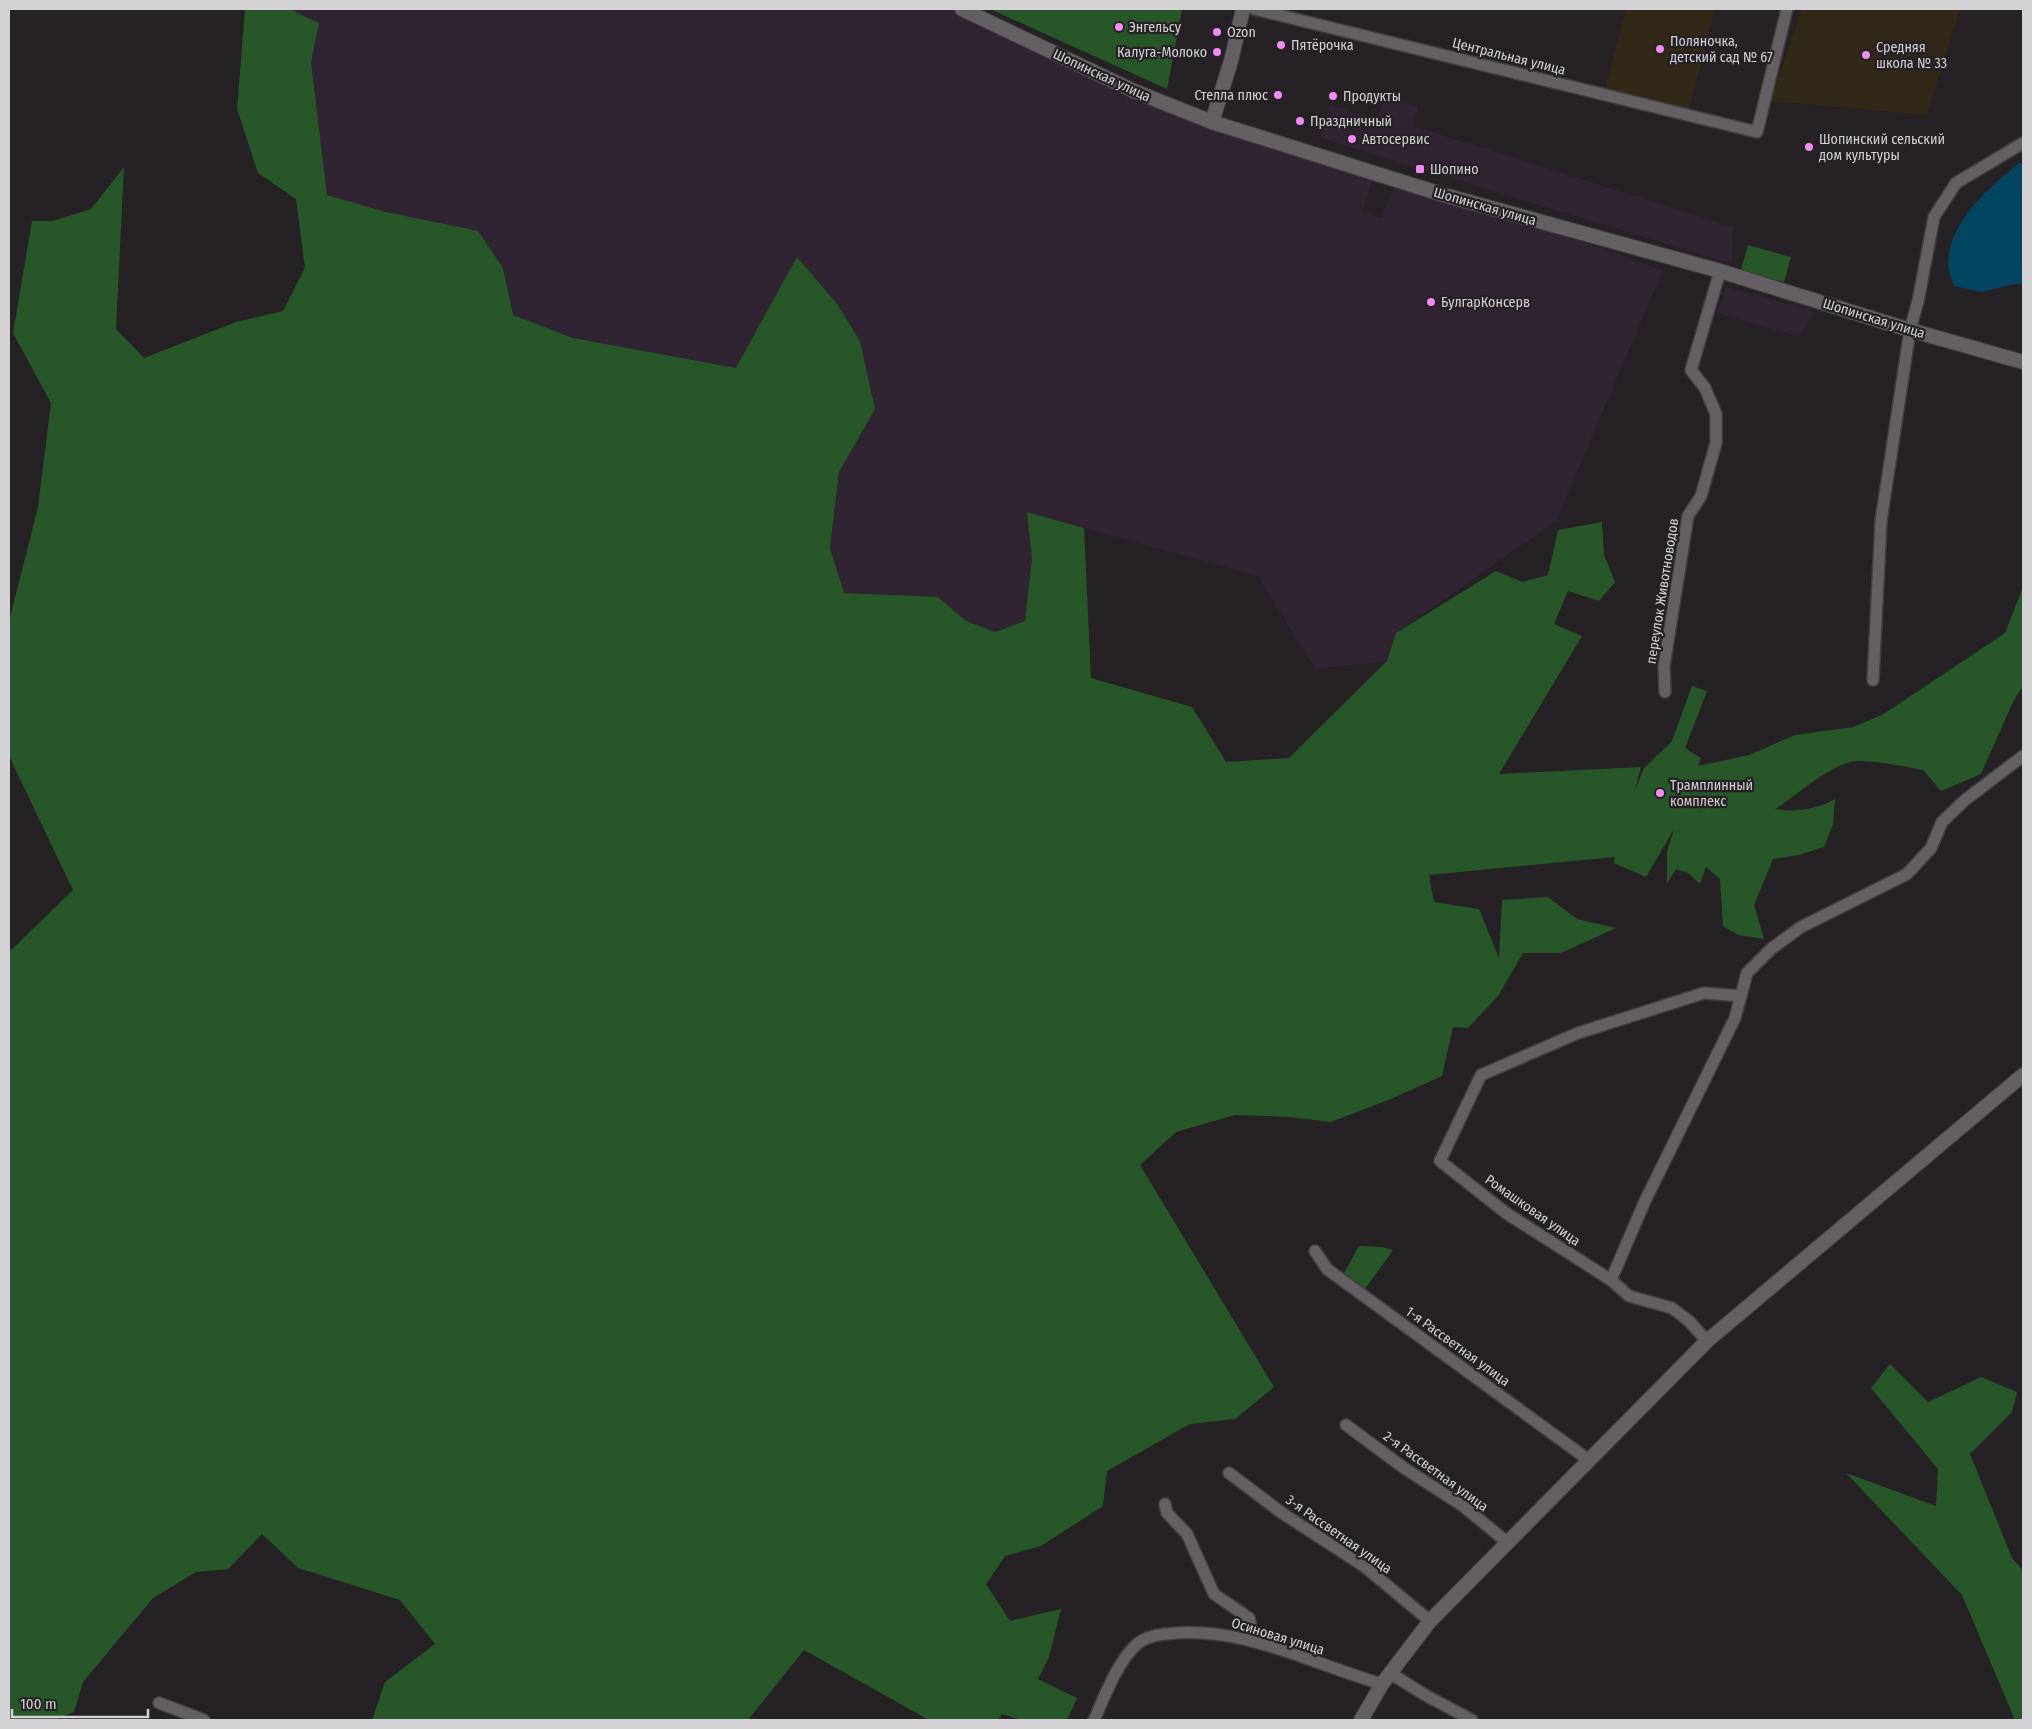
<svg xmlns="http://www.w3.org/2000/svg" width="2032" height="1729" viewBox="0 0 2032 1729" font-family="'Fira Sans Condensed',sans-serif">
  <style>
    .industrial { fill: #312432 }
    .education { fill: #322818 }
    .green { fill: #275729 }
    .water { fill: #034561 }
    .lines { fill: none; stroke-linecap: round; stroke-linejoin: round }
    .minor-casing { stroke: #413e41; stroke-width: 14 }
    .tertiary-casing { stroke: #413e41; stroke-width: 16 }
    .minor { stroke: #635f63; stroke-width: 11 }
    .tertiary { stroke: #635f63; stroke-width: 14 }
    .poi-dot { fill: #f28af3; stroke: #252125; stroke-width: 2 }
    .labels { text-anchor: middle; stroke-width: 4.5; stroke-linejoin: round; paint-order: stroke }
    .poi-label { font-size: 14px; fill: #d4d2d4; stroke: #252125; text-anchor: start }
    .street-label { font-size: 14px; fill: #d4d2d4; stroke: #252125 }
  </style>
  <rect width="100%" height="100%" fill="#252125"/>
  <!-- industrial -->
  <g class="industrial">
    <path d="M289,9H967L1216,126L1375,171L1362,212L1381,218L1398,178L1663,270L1556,521L1396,633L1387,661L1315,669L1258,576L1028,512L1032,558L1025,621L995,632L966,621L938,597L844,593L830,548L839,472L875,409L860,341L837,304L798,258L737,368L573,338L513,315L503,268L386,212L327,195L311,62L319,23Z"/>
    <path d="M1385,97L1418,107L1413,126L1733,227L1732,264L1320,138L1329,105L1377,120Z"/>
    <path d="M1726,287L1815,311L1799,337L1718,313Z"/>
  </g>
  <!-- education -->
  <g class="education">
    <path d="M1626,9H1715L1689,110L1605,89Z"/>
    <path d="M1802,9H1960L1927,115L1771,101Z"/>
  </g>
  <!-- green -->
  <g class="green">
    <path d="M245,9H289L319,23L311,62L327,195L386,212L478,231L503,268L513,315L573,338L736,368L797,257L837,304L860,341L875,409L839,472L830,548L844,593L938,597L966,621L995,632L1025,621L1032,558L1027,512L1084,528L1091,678L1192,707L1226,762L1289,758L1387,661L1396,633L1496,571L1522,582L1548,575L1558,530L1602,522L1604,555L1615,582L1599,601L1568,591L1554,624L1582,636L1499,774L1641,767L1635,790L1644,768L1672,741L1692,686L1707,691L1685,748L1701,758L1698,766L1749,755L1795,735L1853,727L1882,715L2005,633L2023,587V686L2013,702L1981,774L1941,791L1923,770C1908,767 1863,758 1850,762C1823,770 1799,794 1775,809C1795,813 1817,809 1835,799L1833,824L1824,847L1799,855L1773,859L1754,905L1764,939L1738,935L1723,926L1720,879L1706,867L1700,884L1688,873L1676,869L1667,883V852L1674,829L1646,877L1614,863L1615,857L1429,875L1434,902L1479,909L1499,958L1502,900L1548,897L1577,919L1616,928L1561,953H1523L1498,996L1468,1028L1453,1027L1442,1076L1391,1099L1331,1122L1289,1117L1235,1115L1176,1132L1140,1165L1274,1387L1235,1419L1190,1424L1107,1471L1103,1506L1041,1546L1005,1556L986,1584L1010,1621L1061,1609L1049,1657L1038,1679L1077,1698L1067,1720H1021L1002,1714L998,1720H929L804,1650L748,1720H372L385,1682L435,1644L400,1600L298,1568L262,1534L228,1569L196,1572L153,1598L83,1682L74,1712L54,1720H9V952L73,890L9,756V621L38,507L51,403L13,333L32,221H52L91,209L124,167L116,329L144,358L236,322L283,311L305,268L296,199L258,173L237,109Z"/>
    <path d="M990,9H1182L1167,89Z"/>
    <path d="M1748,245L1791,257L1784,282L1741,270Z"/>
    <path d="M1359,1246L1382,1247L1393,1250L1365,1289L1342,1277Z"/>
    <path d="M1890,1364L1928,1402L1981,1377L2017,1392L2012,1412L1970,1454L2012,1558L2023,1571V1720H2015L1962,1595L1846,1473L1936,1506L1938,1469L1871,1388Z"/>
  </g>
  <!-- water -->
  <path class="water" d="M2019,163H2023V284H2014L1982,292L1954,286C1952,279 1948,270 1948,263C1950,220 1988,189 2019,163Z"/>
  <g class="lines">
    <defs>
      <g id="minor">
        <path d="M1254,9L1757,132L1787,9"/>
        <path d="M1873,680L1881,521L1910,330L1918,301L1934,217L1956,183L2023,143"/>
        <path d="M1665,692L1664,666L1688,516L1701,496L1716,443V414L1705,388L1691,370L1720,271"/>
        <path d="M1315,1251L1327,1269L1590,1461"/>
        <path d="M1611,1280L1645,1201L1735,1018L1747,973L1771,949L1801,927L1907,874L1931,848L1942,822L1965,800L2023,756"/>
        <path d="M1707,1341L1689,1321L1672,1308L1629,1296L1611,1280L1506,1213L1440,1161L1481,1075L1578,1033L1704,993L1741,996"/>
        <path d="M1346,1425L1404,1468L1463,1506L1508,1543"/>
        <path d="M1229,1473L1282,1513L1365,1567L1430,1621"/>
        <path d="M1165,1504L1167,1513L1187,1534L1214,1594L1249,1618L1254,1641"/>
        <path d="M1390,1673L1425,1695L1472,1720"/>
        <path d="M159,1703L204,1720"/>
        <path d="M1094,1720C1105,1696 1117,1662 1137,1644C1144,1638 1156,1635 1165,1634C1240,1624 1312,1664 1382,1684"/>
      </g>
      <g id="tertiary">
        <path d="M962,9L1134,91L1212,122L1444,195L1720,271L1910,330L2023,362"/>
        <path d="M1212,122L1231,61L1243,9"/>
        <path d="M1361,1720L1382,1684L1430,1621L1707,1341L2023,1075"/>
      </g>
    </defs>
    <!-- minor casing -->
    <use href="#minor" class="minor-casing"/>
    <!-- tertiary casing -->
    <use href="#tertiary" class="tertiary-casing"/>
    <!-- minor -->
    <use href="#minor" class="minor"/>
    <!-- tertiary -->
    <use href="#tertiary" class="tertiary"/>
  </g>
  <!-- markers -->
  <g class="poi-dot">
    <circle cx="1119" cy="27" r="5"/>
    <circle cx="1217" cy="32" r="5"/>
    <circle cx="1281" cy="45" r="5"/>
    <circle cx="1660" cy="49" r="5"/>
    <circle cx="1217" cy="52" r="5"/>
    <circle cx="1866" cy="55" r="5"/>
    <circle cx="1278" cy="95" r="5"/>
    <circle cx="1333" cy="96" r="5"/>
    <circle cx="1300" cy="121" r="5"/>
    <circle cx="1352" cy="139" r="5"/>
    <circle cx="1809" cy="147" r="5"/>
    <rect x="1415" y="164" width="10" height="10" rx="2.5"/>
    <circle cx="1431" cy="302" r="5"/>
    <circle cx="1660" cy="793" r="5"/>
  </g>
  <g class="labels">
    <!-- poi labels -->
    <g class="poi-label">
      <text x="1129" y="32">Энгельсу</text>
      <text x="1227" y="37">Ozon</text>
      <text x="1670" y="46">Поляночка,<tspan x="1670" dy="16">детский сад № 67</tspan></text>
      <text x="1291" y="50">Пятёрочка</text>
      <text x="1876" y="52">Средняя<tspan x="1876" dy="16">школа № 33</tspan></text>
      <text x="1207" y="57" text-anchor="end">Калуга-Молоко</text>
      <text x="1268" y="100" text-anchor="end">Стелла плюс</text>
      <text x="1343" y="101">Продукты</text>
      <text x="1310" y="126">Праздничный</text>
      <text x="1362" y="144">Автосервис</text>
      <text x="1819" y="144">Шопинский сельский<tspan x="1819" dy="16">дом культуры</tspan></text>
      <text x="1430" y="174">Шопино</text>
      <text x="1441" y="307">БулгарКонсерв</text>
      <text x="1670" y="790">Трамплинный<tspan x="1670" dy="16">комплекс</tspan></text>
    </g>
    <!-- street labels -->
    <g class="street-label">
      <text transform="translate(1509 56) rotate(14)" y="5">Центральная улица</text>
      <text transform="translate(1102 75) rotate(25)" y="5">Шопинская улица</text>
      <text transform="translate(1485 206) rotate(16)" y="5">Шопинская улица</text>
      <text transform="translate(1874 318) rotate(17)" y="5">Шопинская улица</text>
      <text transform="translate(1662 591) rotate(-81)" y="5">переулок Животноводов</text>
      <text transform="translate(1533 1210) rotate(35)" y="5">Ромашковая улица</text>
      <text transform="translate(1458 1346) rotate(36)" y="5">1-я Рассветная улица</text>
      <text transform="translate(1436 1471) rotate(36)" y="5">2-я Рассветная улица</text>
      <text transform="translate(1339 1534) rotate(35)" y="5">3-я Рассветная улица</text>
      <text transform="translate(1278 1636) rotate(17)" y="5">Осиновая улица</text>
    </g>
  </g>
  <!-- border -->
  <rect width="2032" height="1729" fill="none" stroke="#d4d2d4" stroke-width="20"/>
  <!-- scale -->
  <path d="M12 1709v8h136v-8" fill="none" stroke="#d4d2d4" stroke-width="2.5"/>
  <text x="20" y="1709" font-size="15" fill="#d4d2d4" stroke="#252125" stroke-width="4" paint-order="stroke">100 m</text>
</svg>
